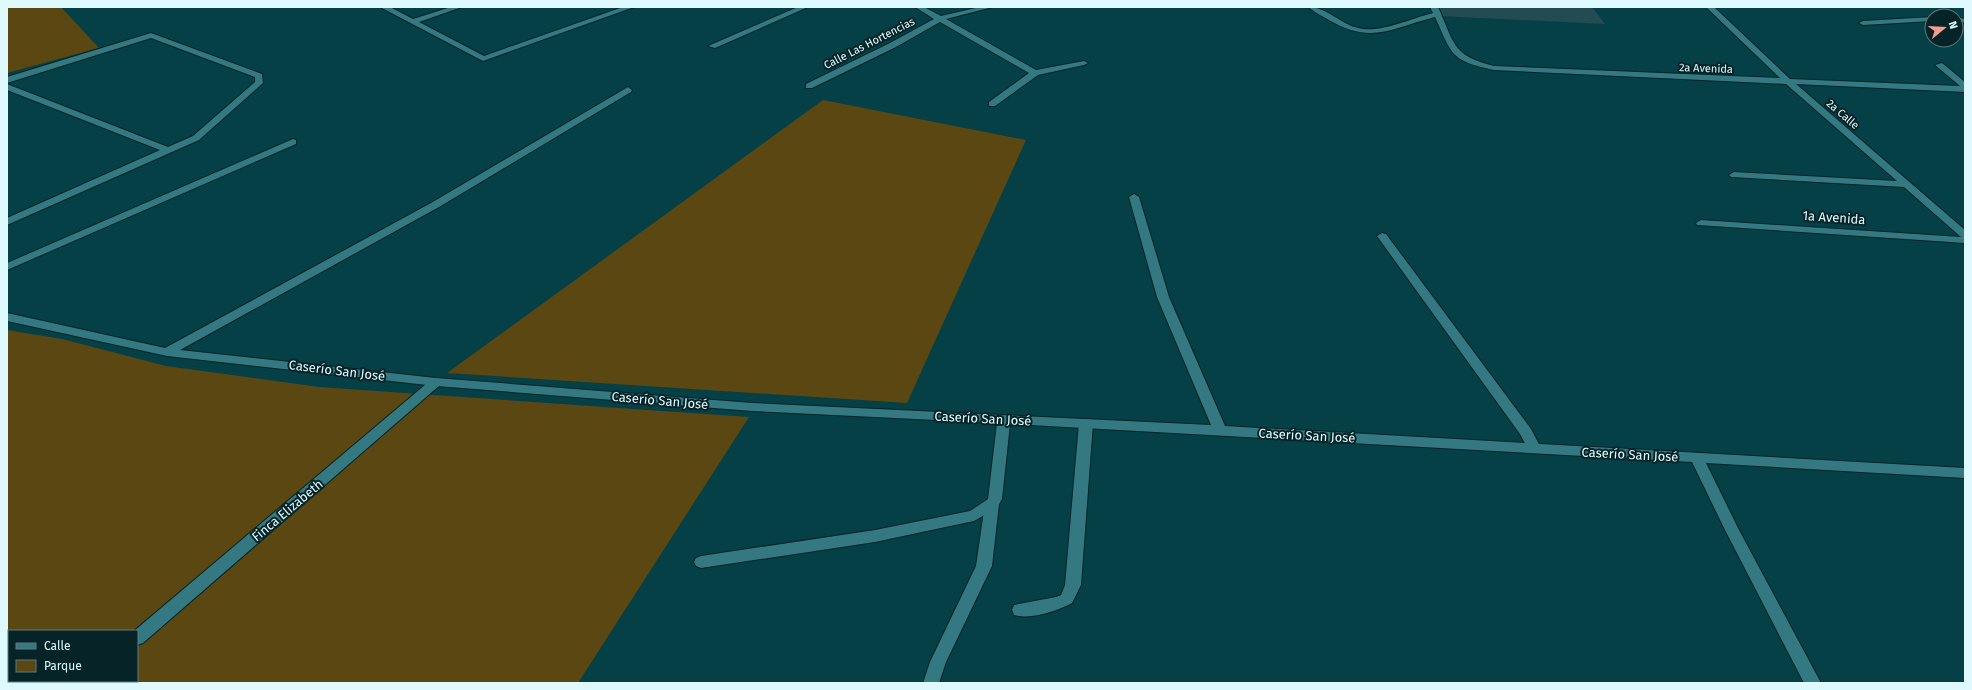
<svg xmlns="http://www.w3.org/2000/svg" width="1972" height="690" viewBox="0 0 1972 690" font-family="'Fira Sans',sans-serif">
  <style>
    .built { fill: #224c52 }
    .green { fill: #5b4711; fill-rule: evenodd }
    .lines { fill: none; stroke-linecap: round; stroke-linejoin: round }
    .lane-casing { stroke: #002429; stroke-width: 2 }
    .street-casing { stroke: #002429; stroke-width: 2 }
    .lane { fill: #347982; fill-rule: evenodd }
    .street { fill: #347982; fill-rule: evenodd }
    .labels { text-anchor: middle; stroke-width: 4; stroke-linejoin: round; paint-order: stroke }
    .far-street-label { font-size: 11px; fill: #dffafe; stroke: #062428 }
    .street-label { font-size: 13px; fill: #dffafe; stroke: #062428 }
  </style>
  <rect width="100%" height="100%" fill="#044046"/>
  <!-- built -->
  <path class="built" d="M1436,7H1592L1605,24L1440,16Z"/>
  <!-- green -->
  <g class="green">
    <path d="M7,7H61L99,48L7,73Z"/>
    <path d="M823,100L1026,140L907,403L447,373Z"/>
    <path d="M7,330L62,339L166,366L319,387L749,417L578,683H7ZM9,631H137V681H9Z"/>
  </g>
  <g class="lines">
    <defs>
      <g id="lane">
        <path d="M1382,233L1386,234L1531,429L1541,448L1539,451H1529L1520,434L1377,236Z"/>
        <path d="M436,378L440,379L442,382L440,385L143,643L137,645V631H134L432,379Z"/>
        <path d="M1086,419L1091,420L1093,423L1081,585L1072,603C1057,611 1032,620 1014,615L1012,610L1014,605L1056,597L1061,595L1065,585L1079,423L1081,420Z"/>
        <path d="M992,499L997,500L999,504L992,566L946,662L939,683H923L930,662L976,566L985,504L987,500Z"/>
        <path d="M77,681H94L93,683H76Z"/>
      </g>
      <g id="street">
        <path d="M380,7H390L413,19L451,7H462L419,22L484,56L623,7H634L483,61Z"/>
        <path d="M798,7H808L715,48L708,46Z"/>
        <path d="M915,7H924L941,16L980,7H993L946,19L1036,70L1084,61L1088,63L1084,65L1038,75L995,106H989V102L1029,73L940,22L896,47L812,88H806V84L890,43L934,19Z"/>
        <path d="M1308,7C1327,7 1340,24 1358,28C1379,34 1412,18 1433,13L1430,7H1438C1454,42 1452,56 1494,66L1780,78L1706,7H1714L1790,79L1960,86L1935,65L1942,63L1965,82V92L1796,84L1965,230V243L1697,225L1696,223L1701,220L1961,237L1904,187L1731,177L1729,175L1734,172L1897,181L1786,84L1494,70C1451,61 1452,55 1435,17C1392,28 1371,45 1329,20C1322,16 1314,12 1308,7Z"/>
        <path d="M1932,17V21L1863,25L1859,23L1863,21Z"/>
        <path d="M1956,17L1965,19V23L1956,21Z"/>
        <path d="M151,33L262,74L263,83L199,140L7,225V218L160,150L7,90V84L168,147L193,136L255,82V77L151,38L7,83V77Z"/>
        <path d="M628,87L632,90L631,92L439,207L180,350L436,378L752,403L1211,425L1157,297L1129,197L1134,194L1139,197L1169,297L1225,426L1965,468V478L1706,463L1739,530L1821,683H1804L1725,530L1692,462L1010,424L1002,499L997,508L974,521L875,542L701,568L696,566L694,562L696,558L701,556L875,530L970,511L988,499L997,423L752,411L436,386L167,356L7,321V313L165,348L431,203Z"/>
        <path d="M293,139L296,140V144L7,270V263Z"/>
      </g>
    </defs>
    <!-- lane casing -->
    <use href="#lane" class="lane-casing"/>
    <!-- street casing -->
    <use href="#street" class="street-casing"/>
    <!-- lane -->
    <use href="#lane" class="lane"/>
    <!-- street -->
    <use href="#street" class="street"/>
  </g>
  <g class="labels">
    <!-- far-street labels -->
    <g class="far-street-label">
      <text transform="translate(869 43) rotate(-27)" y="4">Calle Las Hortencias</text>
      <text transform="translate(1706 68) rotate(2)" y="4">2a Avenida</text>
      <text transform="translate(1843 114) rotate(41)" y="4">2a Calle</text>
    </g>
    <!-- street labels -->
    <g class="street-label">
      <text transform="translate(1834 217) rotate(4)" y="5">1a Avenida</text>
      <text transform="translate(337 370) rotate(7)" y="5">Caserío San José</text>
      <text transform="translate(660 400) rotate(5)" y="5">Caserío San José</text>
      <text transform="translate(983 418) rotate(3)" y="5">Caserío San José</text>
      <text transform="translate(1307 435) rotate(3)" y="5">Caserío San José</text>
      <text transform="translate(1630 454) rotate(3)" y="5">Caserío San José</text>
      <text transform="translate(287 510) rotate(-40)" y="5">Finca Elizabeth</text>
    </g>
  </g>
  <!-- border -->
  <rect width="1972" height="690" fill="none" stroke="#dffafe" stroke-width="16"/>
  <!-- legend -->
  <rect x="8" y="630" width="130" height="52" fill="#062428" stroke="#5d7a7e"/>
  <rect x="16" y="643" width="20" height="6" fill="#347982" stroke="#5d7a7e"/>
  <text x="44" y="650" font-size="12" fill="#dffafe">Calle</text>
  <rect x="16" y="660" width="20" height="12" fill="#5b4711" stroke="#5d7a7e"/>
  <text x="44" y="670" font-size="12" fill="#dffafe">Parque</text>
  <!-- north arrow -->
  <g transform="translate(1944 28) rotate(72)"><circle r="19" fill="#062428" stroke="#5d7a7e"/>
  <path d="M0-3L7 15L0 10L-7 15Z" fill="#f59c92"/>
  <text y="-6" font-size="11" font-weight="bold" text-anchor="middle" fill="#dffafe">N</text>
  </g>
</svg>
